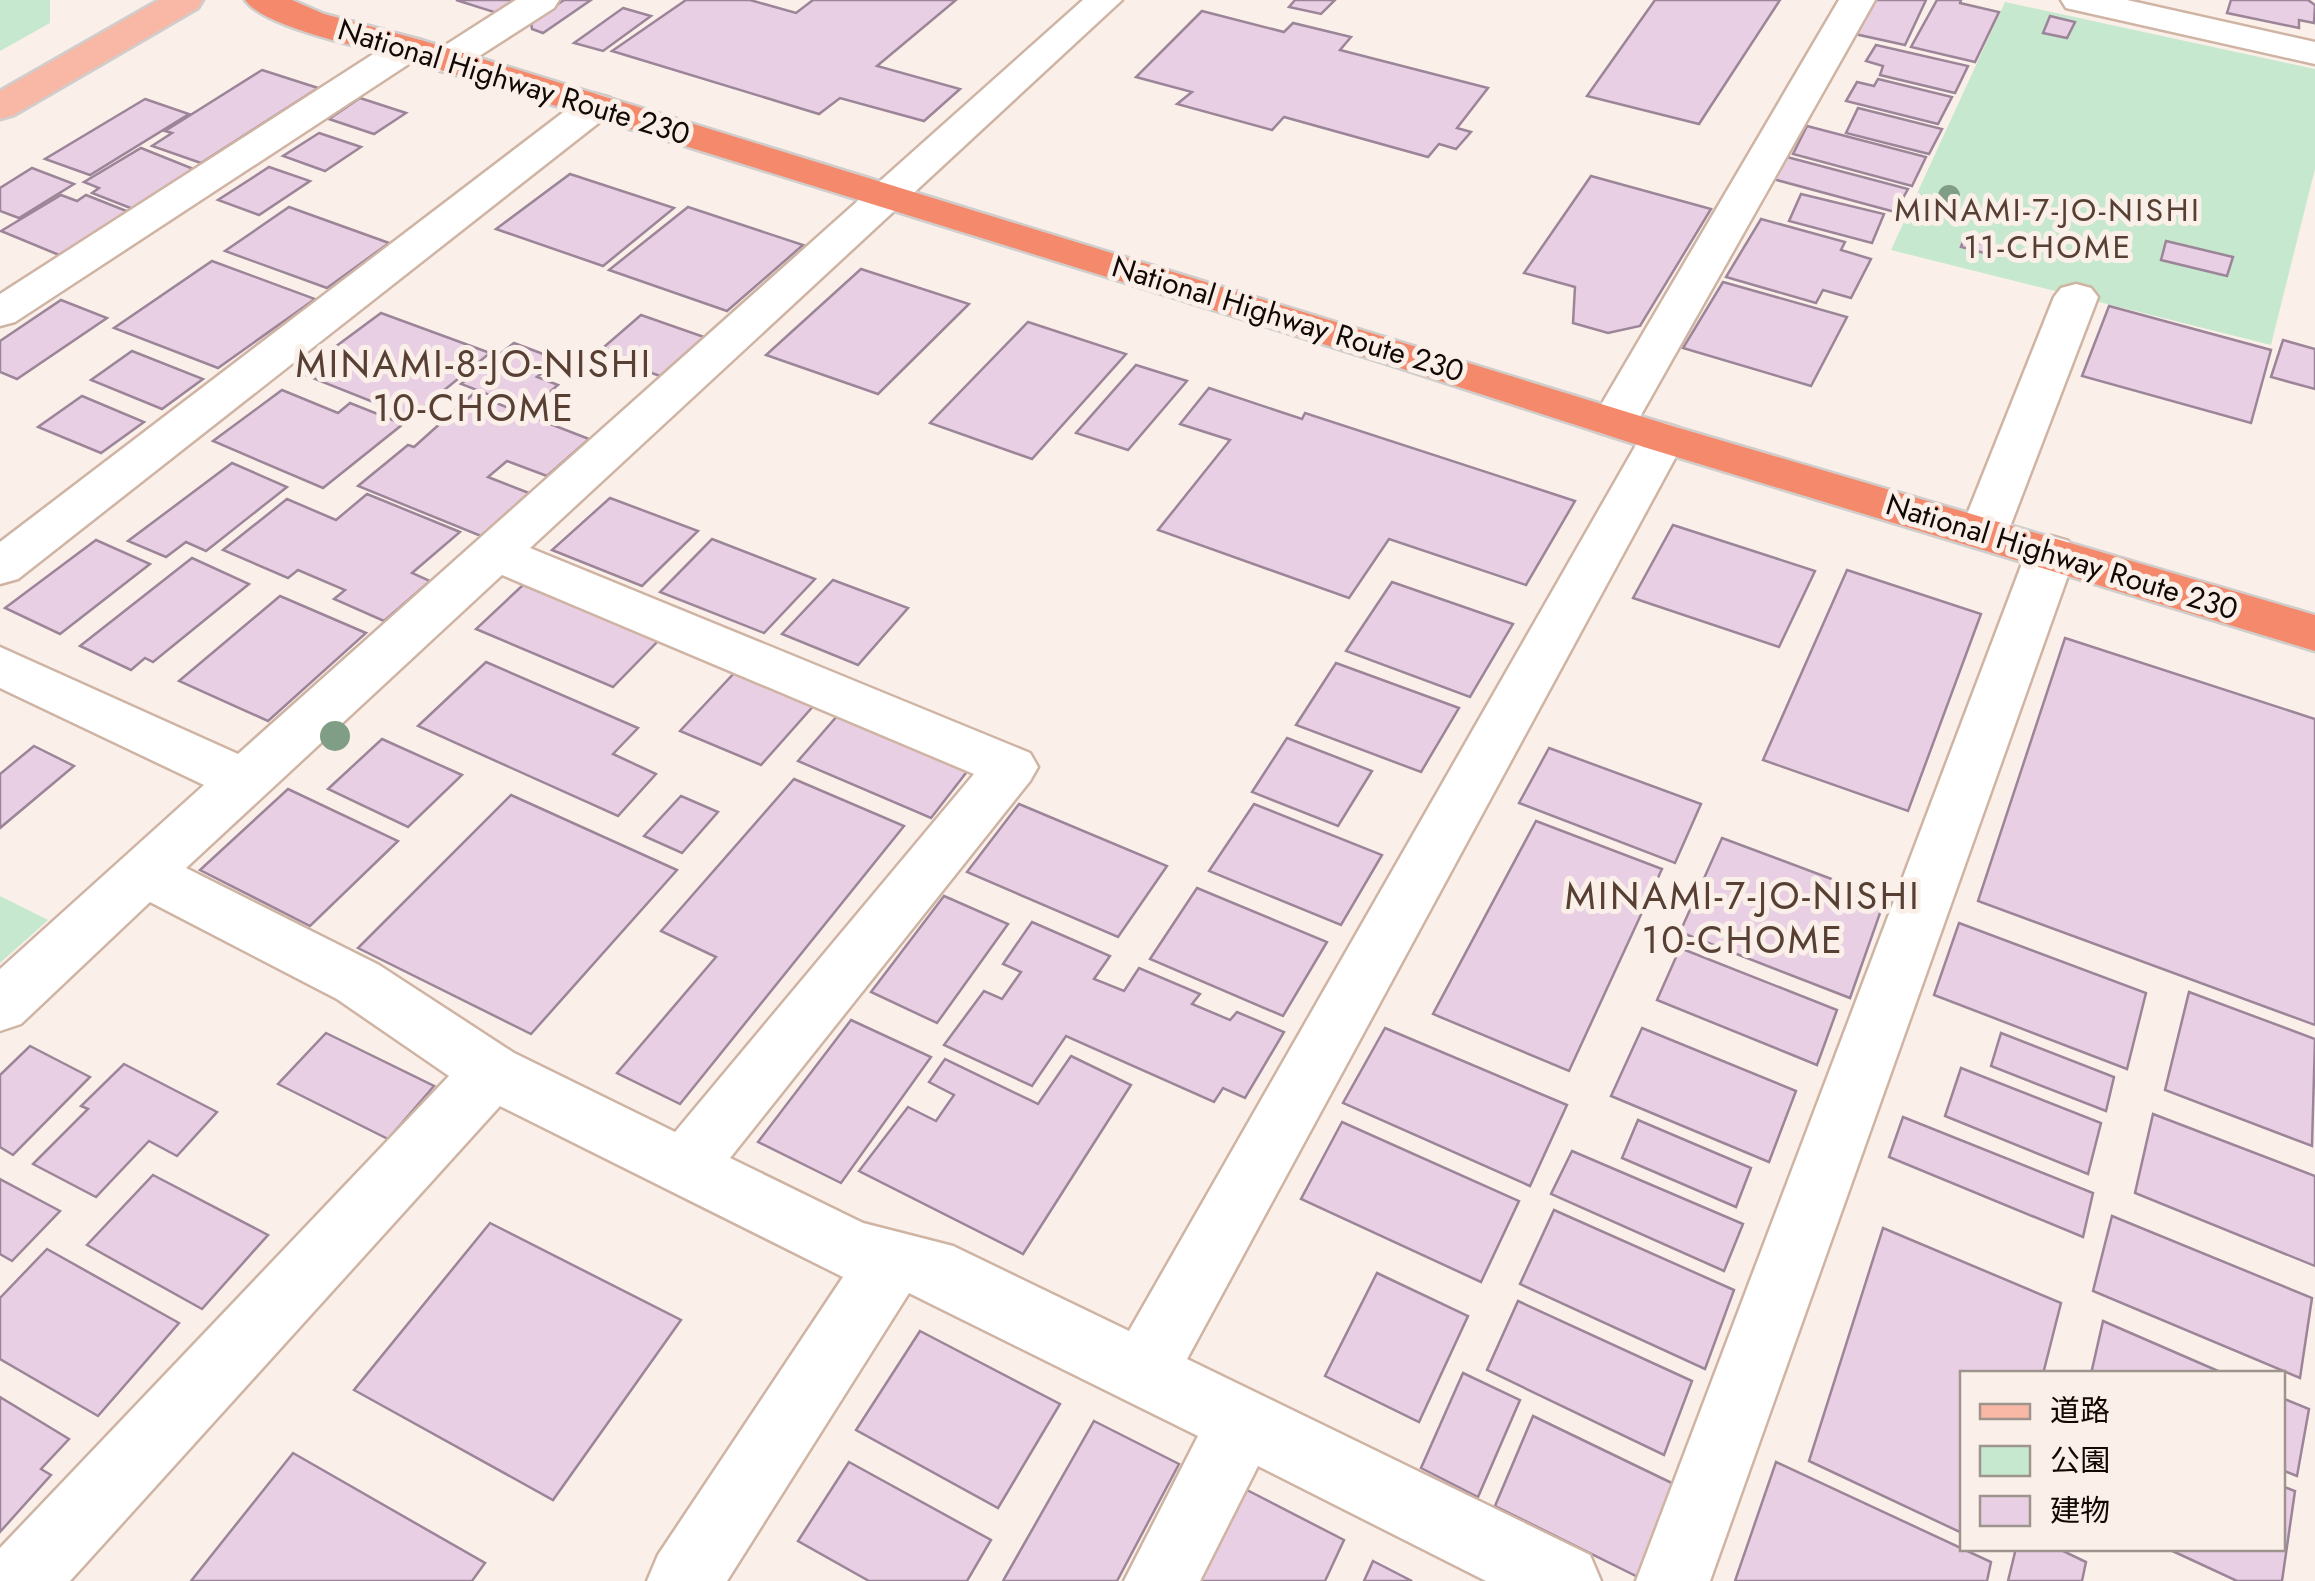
<svg xmlns="http://www.w3.org/2000/svg" width="2315" height="1581" viewBox="0 0 2315 1581" font-family="Jost,'Noto Sans JP',sans-serif">
  <style>
    .green { fill: #c6e8ce }
    .building { fill: #e8cfe3; stroke: #9c8598; stroke-width: 2.5 }
    .lines { fill: none; stroke-linecap: round; stroke-linejoin: round }
    .minor-casing { stroke: #cfb4a4; stroke-width: 5 }
    .major-casing { stroke: #d0cecd; stroke-width: 5 }
    .highway-casing { stroke: #d0cecd; stroke-width: 5 }
    .minor { fill: #fff; fill-rule: evenodd }
    .major { fill: #f9b8a6; fill-rule: evenodd }
    .highway { fill: #f5896b; fill-rule: evenodd }
    .tree { fill: #809e85 }
    .labels { text-anchor: middle; stroke-width: 10; stroke-linejoin: round; paint-order: stroke }
    .far-street-label { font-size: 30px; fill: #120905; stroke: #fbf0e9 }
    .far-neighbourhood-label { font-size: 32px; letter-spacing: 2.5px; fill: #574033; stroke: #fbf0e9 }
    .neighbourhood-label { font-size: 38px; letter-spacing: 2.5px; fill: #574033; stroke: #fbf0e9 }
  </style>
  <rect width="100%" height="100%" fill="#fbf0e9"/>
  <!-- green -->
  <g class="green">
    <path d="M0,0H50V23L0,51Z"/>
    <path d="M2005,2L2315,69V169L2271,345L1891,250Z"/>
    <path d="M0,896L48,920L0,963Z"/>
  </g>
  <!-- building -->
  <g class="building">
    <path d="M456,0H518L497,13Z"/>
    <path d="M564,0H591L543,33L532,29L531,22Z"/>
    <path d="M686,0H750L796,13L813,0H956L877,66L960,89L924,121L840,98L819,114L612,51Z"/>
    <path d="M1295,0H1335L1321,14L1289,7Z"/>
    <path d="M1655,0H1780L1699,124L1587,96Z"/>
    <path d="M1872,0H1926L1905,45L1855,34Z"/>
    <path d="M1937,0H1961L1960,3L1999,12L1975,62L1911,47Z"/>
    <path d="M2231,0H2308L2315,5L2314,23L2299,20V28L2227,13Z"/>
    <path d="M623,8L651,16L603,51L574,43Z"/>
    <path d="M1202,11L1284,32L1293,23L1351,37L1340,50L1488,88L1457,128L1471,132L1456,149L1439,144L1428,157L1284,117L1272,130L1177,104L1192,92L1136,77Z"/>
    <path d="M2050,16L2075,22L2067,38L2043,33Z"/>
    <path d="M1876,45L1968,66L1955,93L1880,75L1883,66L1866,61Z"/>
    <path d="M262,70L318,88L201,163L152,146L172,133L165,131Z"/>
    <path d="M1878,79L1952,97L1938,124L1846,101L1857,82L1874,86Z"/>
    <path d="M360,98L406,113L374,134L329,119Z"/>
    <path d="M145,99L189,114L90,175L45,159Z"/>
    <path d="M1858,108L1942,129L1929,154L1846,133Z"/>
    <path d="M1807,126L1926,157L1912,186L1793,154Z"/>
    <path d="M319,133L361,147L325,171L283,156Z"/>
    <path d="M141,148L196,170L133,209L92,193L99,188L84,182Z"/>
    <path d="M1787,157L1908,189L1895,212L1773,179Z"/>
    <path d="M269,167L310,181L259,215L218,200Z"/>
    <path d="M32,168L74,184L19,218L0,211V188Z"/>
    <path d="M570,174L674,208L603,266L496,229Z"/>
    <path d="M1591,176L1711,209L1640,326L1608,333L1573,323L1575,287L1524,273Z"/>
    <path d="M1801,194L1884,214L1872,243L1789,221Z"/>
    <path d="M61,195L77,201L86,195L129,212L59,255L1,231Z"/>
    <path d="M289,207L389,243L327,288L225,251Z"/>
    <path d="M688,207L803,245L727,311L609,270Z"/>
    <path d="M1761,219L1845,242L1841,250L1871,259L1851,298L1823,290L1816,303L1726,277Z"/>
    <path d="M1964,239L1995,247L1992,255L1961,247Z"/>
    <path d="M2166,241L2233,257L2227,276L2161,260Z"/>
    <path d="M212,261L315,299L218,368L114,328Z"/>
    <path d="M861,269L969,304L878,394L766,355Z"/>
    <path d="M1723,282L1847,317L1811,386L1683,348Z"/>
    <path d="M61,300L107,318L17,379L0,372V341Z"/>
    <path d="M2109,306L2271,350L2251,423L2082,376Z"/>
    <path d="M381,313L490,353L411,417L300,373Z"/>
    <path d="M641,315L704,337L660,376L597,353Z"/>
    <path d="M1028,322L1126,354L1032,459L930,423Z"/>
    <path d="M2283,340L2315,349V389L2271,377Z"/>
    <path d="M514,343L559,360L537,377L558,385L529,410L461,384Z"/>
    <path d="M132,351L203,379L162,409L91,380Z"/>
    <path d="M1136,365L1187,381L1128,450L1076,433Z"/>
    <path d="M1209,388L1302,419L1305,413L1575,501L1526,585L1389,539L1349,598L1158,530L1230,440L1180,424Z"/>
    <path d="M282,390L338,413L350,403L403,424L323,488L213,441Z"/>
    <path d="M473,394L589,439L547,476L507,461L488,477L529,493L481,536L358,486L408,445L414,447Z"/>
    <path d="M82,396L144,422L101,453L38,427Z"/>
    <path d="M232,463L287,487L206,551L186,542L166,557L128,541Z"/>
    <path d="M367,494L460,532L412,573L430,581L384,621L334,599L345,590L298,570L288,578L223,550L287,499L336,520Z"/>
    <path d="M610,498L698,531L642,586L552,550Z"/>
    <path d="M1673,525L1815,571L1779,647L1633,598Z"/>
    <path d="M712,539L815,579L764,633L660,592Z"/>
    <path d="M96,540L150,564L60,634L5,608Z"/>
    <path d="M192,558L249,584L153,662L145,658L131,670L80,646Z"/>
    <path d="M1847,570L1981,614L1908,811L1763,760Z"/>
    <path d="M833,580L908,608L858,665L782,634Z"/>
    <path d="M1392,582L1513,624L1470,697L1346,651Z"/>
    <path d="M523,585L659,640L613,687L476,629Z"/>
    <path d="M280,596L366,633L268,721L179,681Z"/>
    <path d="M2065,638L2315,719V1025L1978,901Z"/>
    <path d="M486,662L638,728L613,754L656,774L618,816L418,726Z"/>
    <path d="M1336,663L1459,708L1421,772L1296,725Z"/>
    <path d="M737,670L816,703L761,765L680,731Z"/>
    <path d="M838,715L969,769L931,818L798,761Z"/>
    <path d="M1287,738L1372,771L1338,826L1252,792Z"/>
    <path d="M382,739L462,775L408,827L328,789Z"/>
    <path d="M34,746L74,766L0,828V774Z"/>
    <path d="M1549,748L1701,804L1675,863L1519,803Z"/>
    <path d="M794,779L904,826L680,1104L617,1073L716,957L661,931Z"/>
    <path d="M288,789L398,841L310,926L200,870Z"/>
    <path d="M511,795L677,870L531,1034L358,948Z"/>
    <path d="M681,796L718,812L682,853L644,836Z"/>
    <path d="M1019,804L1167,866L1118,937L967,872Z"/>
    <path d="M1254,804L1382,855L1341,925L1209,871Z"/>
    <path d="M1536,821L1662,869L1569,1071L1433,1014Z"/>
    <path d="M1722,838L1885,899L1850,998L1680,932Z"/>
    <path d="M1197,888L1327,942L1283,1016L1150,959Z"/>
    <path d="M944,896L1008,924L937,1023L871,992Z"/>
    <path d="M1032,922L1110,956L1094,979L1124,991L1139,968L1200,994L1192,1004L1230,1020L1237,1012L1284,1032L1245,1098L1223,1088L1214,1102L1066,1036L1032,1086L944,1045L984,991L1002,999L1021,972L1003,964Z"/>
    <path d="M1959,923L2146,993L2127,1069L1934,995Z"/>
    <path d="M1680,948L1837,1010L1817,1065L1657,1000Z"/>
    <path d="M2189,992L2315,1039L2312,1146L2165,1090Z"/>
    <path d="M851,1020L931,1057L841,1183L758,1142Z"/>
    <path d="M1385,1028L1567,1105L1530,1186L1343,1103Z"/>
    <path d="M1642,1028L1796,1091L1769,1162L1611,1096Z"/>
    <path d="M326,1033L434,1086L388,1139L278,1084Z"/>
    <path d="M2001,1033L2114,1077L2106,1111L1991,1066Z"/>
    <path d="M30,1046L90,1077L13,1155L0,1147V1075Z"/>
    <path d="M1071,1056L1131,1085L1023,1254L859,1171L908,1107L936,1121L954,1095L929,1082L945,1059L1038,1104Z"/>
    <path d="M124,1064L217,1112L177,1156L149,1141L96,1197L33,1164L88,1109L81,1106Z"/>
    <path d="M1961,1068L2101,1123L2088,1174L1945,1116Z"/>
    <path d="M2153,1114L2315,1176V1266L2135,1193Z"/>
    <path d="M1903,1117L2093,1193L2083,1237L1889,1157Z"/>
    <path d="M1638,1120L1751,1168L1736,1207L1622,1158Z"/>
    <path d="M1342,1122L1519,1201L1481,1282L1301,1199Z"/>
    <path d="M1572,1151L1743,1224L1724,1271L1551,1194Z"/>
    <path d="M153,1175L268,1235L202,1309L87,1245Z"/>
    <path d="M0,1179L60,1211L12,1261L0,1254Z"/>
    <path d="M1554,1210L1734,1290L1705,1369L1520,1284Z"/>
    <path d="M2112,1216L2312,1298L2300,1378L2093,1291Z"/>
    <path d="M490,1223L681,1320L553,1500L354,1390Z"/>
    <path d="M1883,1228L2061,1303L2043,1374H1962V1533L1809,1461Z"/>
    <path d="M47,1249L179,1323L98,1416L0,1359V1298Z"/>
    <path d="M1377,1273L1468,1316L1419,1422L1325,1376Z"/>
    <path d="M1518,1301L1692,1381L1664,1455L1487,1370Z"/>
    <path d="M2103,1321L2225,1374H2091Z"/>
    <path d="M920,1331L1060,1404L998,1508L856,1430Z"/>
    <path d="M1463,1373L1520,1400L1478,1497L1421,1468Z"/>
    <path d="M0,1397L69,1439L41,1469L51,1475L0,1532Z"/>
    <path d="M2282,1398L2309,1409L2297,1476L2282,1470Z"/>
    <path d="M1533,1416L1678,1486L1644,1580L1495,1506Z"/>
    <path d="M1094,1421L1179,1464L1117,1581H1003Z"/>
    <path d="M293,1453L485,1563L472,1581H191Z"/>
    <path d="M849,1462L991,1540L967,1581H869L798,1541Z"/>
    <path d="M1776,1462L1991,1562L1987,1581H1735Z"/>
    <path d="M2282,1486L2295,1491L2282,1581H2237L2166,1548H2282Z"/>
    <path d="M1245,1489L1344,1540L1325,1581H1199Z"/>
    <path d="M2016,1548H2057L2086,1562L2082,1581H2008Z"/>
    <path d="M1373,1561L1412,1581H1364Z"/>
  </g>
  <g class="lines">
    <defs>
      <g id="minor">
        <path d="M516,0H559L554,8L459,69L446,72L433,69L427,61L433,53Z"/>
        <path d="M1083,0H1122L530,548L1030,753L1038,767L1030,781L730,1158L863,1223L953,1246L1129,1331L1640,438L1647,428L1663,423L1679,428L1686,438L1187,1359L1590,1555L1601,1581H1486L1258,1466L1200,1581H1124L1198,1436L909,1293L727,1581H647L658,1555L843,1277L500,1106L70,1581H0V1548L449,1076L337,999L150,902L21,1024L0,1031V969L204,785L0,688V647L238,754ZM502,575L974,774L675,1132L514,1053L379,965L186,868Z"/>
        <path d="M1839,0H1875L1637,422L1630,432L1614,437L1598,432L1591,422Z"/>
        <path d="M2061,0H2127L2315,42V64L2066,8Z"/>
        <path d="M408,37L421,40L426,48L421,56L15,322L0,326V294L395,40Z"/>
        <path d="M596,94L610,98L615,106L610,114L18,579L0,584V542L582,98Z"/>
        <path d="M2076,284L2091,288L2098,297L2008,532L2001,544L1984,548L1967,544L1960,532L2054,297L2061,288Z"/>
        <path d="M2051,536L2068,541L2076,553L1710,1581H1636L2026,553L2034,541Z"/>
      </g>
      <path id="major" d="M159,0H203L198,8L14,115L0,119V91Z"/>
      <path id="highway" d="M245,0H292L324,14L421,40L1679,428L2315,615V651L1647,448L1397,367L395,56C361,47 264,27 245,0Z"/>
    </defs>
    <!-- minor casing -->
    <use href="#minor" class="minor-casing"/>
    <!-- major casing -->
    <use href="#major" class="major-casing"/>
    <!-- highway casing -->
    <use href="#highway" class="highway-casing"/>
    <!-- minor -->
    <use href="#minor" class="minor"/>
    <!-- major -->
    <use href="#major" class="major"/>
    <!-- highway -->
    <use href="#highway" class="highway"/>
  </g>
  <!-- trees -->
  <g class="tree">
    <circle cx="1949" cy="196" r="11"/>
    <circle cx="335" cy="736" r="15"/>
  </g>
  <g class="labels">
    <!-- far-street labels -->
    <g class="far-street-label">
      <text transform="translate(514 82) rotate(17)" y="10">National Highway Route 230</text>
      <text transform="translate(1288 319) rotate(17)" y="10">National Highway Route 230</text>
      <text transform="translate(2062 557) rotate(17)" y="10">National Highway Route 230</text>
    </g>
    <!-- far-neighbourhood labels -->
    <g class="far-neighbourhood-label">
      <text x="2048" y="221">MINAMI-7-JO-NISHI<tspan x="2048" dy="37">11-CHOME</tspan></text>
    </g>
    <!-- neighbourhood labels -->
    <g class="neighbourhood-label">
      <text x="474" y="377">MINAMI-8-JO-NISHI<tspan x="474" dy="44">10-CHOME</tspan></text>
      <text x="1743" y="909">MINAMI-7-JO-NISHI<tspan x="1743" dy="44">10-CHOME</tspan></text>
    </g>
  </g>
  <!-- legend -->
  <rect x="1960" y="1371" width="325" height="180" fill="#fbf0e9" stroke="#9e948e" stroke-width="2.5"/>
  <rect x="1980" y="1404" width="50" height="15" fill="#f9b8a6" stroke="#9e948e" stroke-width="2.5"/>
  <text x="2050" y="1421" font-size="30" fill="#120905">道路</text>
  <rect x="1980" y="1446" width="50" height="30" fill="#c6e8ce" stroke="#9e948e" stroke-width="2.5"/>
  <text x="2050" y="1471" font-size="30" fill="#120905">公園</text>
  <rect x="1980" y="1496" width="50" height="30" fill="#e8cfe3" stroke="#9e948e" stroke-width="2.5"/>
  <text x="2050" y="1521" font-size="30" fill="#120905">建物</text>
</svg>
